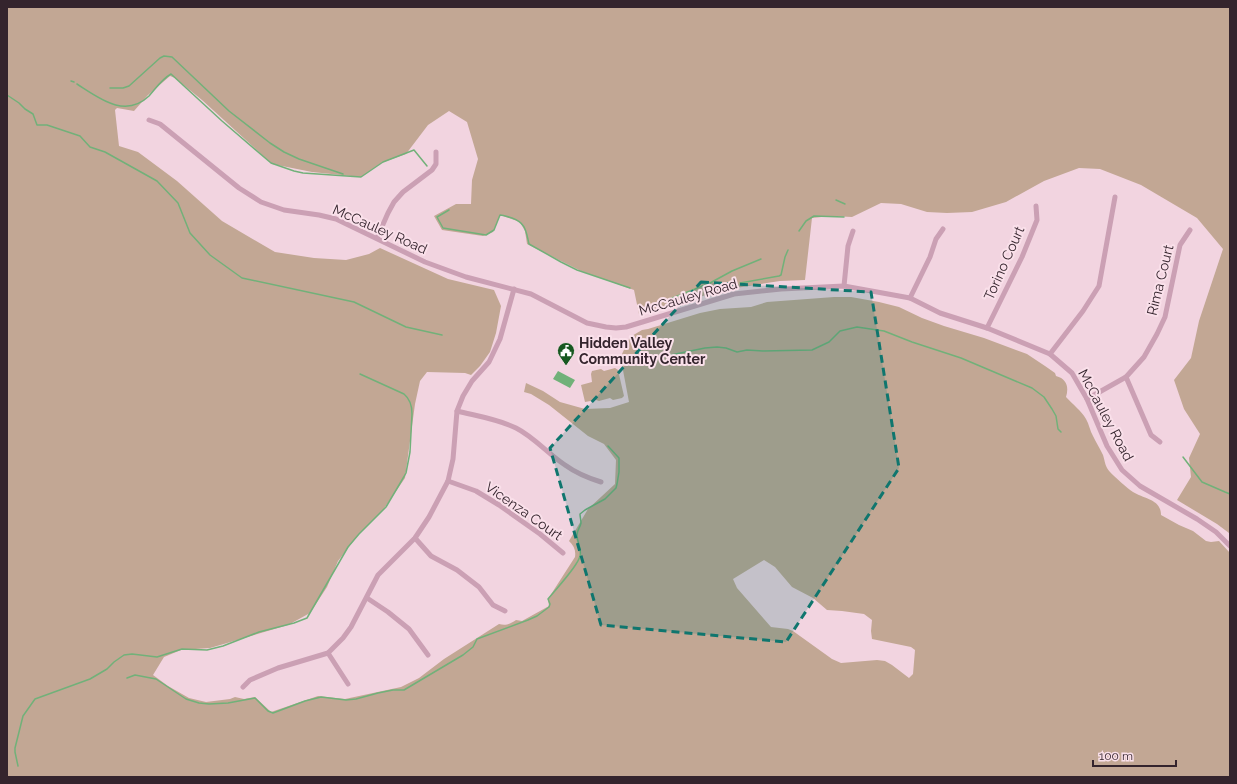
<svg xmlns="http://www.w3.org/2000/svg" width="1237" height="784" viewBox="0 0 1237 784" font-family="Raleway,sans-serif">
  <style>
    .green { fill: #c2a794; fill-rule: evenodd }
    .water { fill: #71b179 }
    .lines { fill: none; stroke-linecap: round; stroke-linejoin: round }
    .stream { stroke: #71b179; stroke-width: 1.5 }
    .street { stroke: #cba0b4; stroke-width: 5 }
    .marked { fill: #0f766e; fill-opacity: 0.2; stroke: #0f766e; stroke-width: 3; stroke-dasharray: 8 5; stroke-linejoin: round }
    .labels { text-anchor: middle; stroke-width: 4; stroke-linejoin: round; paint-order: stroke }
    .street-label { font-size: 14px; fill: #34242d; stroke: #fae0ea }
    .poi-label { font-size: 14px; font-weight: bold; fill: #34242d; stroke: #fae0ea; text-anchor: start }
  </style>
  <rect width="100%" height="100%" fill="#f2d4e0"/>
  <!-- green -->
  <g class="green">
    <path d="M7,7H1230V532L1229,533L1217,524L1177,500L1191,477L1189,458L1200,434L1184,409L1174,380L1191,358L1199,321L1223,249L1197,218L1141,185L1100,169L1079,168L1044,181L1006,202L972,212L947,213L927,212L901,204L881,203L852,217L831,216L812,218L805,280L780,281L723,290L659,309H658L639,314L634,290L581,271L527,244L525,231L520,222L500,215L493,232L483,236L442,230L434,216L456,204H471L472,180L478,159L467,122L449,111L428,125L406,154L381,163L361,177L312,172L272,164L202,100L175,78L170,76L148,95L134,111L117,108L115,110L119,146L138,152L177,181L222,221L275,252L314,258L346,260L369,254L380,248L448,279L494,290L501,306L496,333L490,352L480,366L471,375L465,373L427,372L420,381L415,404L405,478L383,510L358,535L338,561L327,587L310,613L288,625L210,648L181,650L164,657L153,675L168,686L189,698L206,702L230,699L235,697L244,699L255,697L271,712L318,696L345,699L401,687L419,678L444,659L499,624C506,626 510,624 516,620L522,621L549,606L548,599L575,557C576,550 574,546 569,541L588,509L615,484L616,460L604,444L588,436L549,405L531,394L524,392L526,383L543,391L560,402L585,409L610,408L629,402L622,365V354L630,337L642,330L648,329L700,313L720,309L751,307L767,302L794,300L834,297H851L879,302L899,307L922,318L944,326L984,338L1027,354L1045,366L1055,373L1056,376C1067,379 1069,387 1066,397C1073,405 1081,410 1086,419C1089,424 1090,431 1093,436C1096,442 1100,449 1103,455C1105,461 1105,467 1110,472C1115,477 1127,488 1133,492C1144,499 1161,499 1161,515L1179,525L1193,531L1206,541L1211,542L1219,541L1230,553V777H7ZM764,560L775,567L792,587L813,598L827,610L842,611L864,614L872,620L871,631L872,639L911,647L915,650L913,674L909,678L892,665L885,661L877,660L841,663L832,659L793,631L788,629L771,627L737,588L733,579Z"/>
    <path d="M615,368L618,370L624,396L622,398L613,400L610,398L599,401L596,400L585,402L581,385L592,382L591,374L592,371L601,369L604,371Z"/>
  </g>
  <!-- water -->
  <path class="water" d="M558,371L575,380L570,388L553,379Z"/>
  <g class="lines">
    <!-- stream -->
    <g class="stream">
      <path d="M71,81L74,82"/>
      <path d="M77,84C99,98 125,119 149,96C156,88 162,79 171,74L222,121L271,163L294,171L303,173L361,177L383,162L414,150L427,166"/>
      <path d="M110,88H123L129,86L160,58L164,56L172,57L229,111L270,143L284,152L299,159L343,174"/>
      <path d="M7,95L19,103L25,109L33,114L37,125H47L80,136L90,147L105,152L157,181L178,203L190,233L210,255L242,278L354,302L406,327L442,335"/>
      <path d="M836,200L845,204"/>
      <path d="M449,210L437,217L443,228L486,235L494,230L500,215C504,215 508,217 512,218C526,223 526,231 529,244L561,262L577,270L630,288"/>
      <path d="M799,231L806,221L814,216L844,217"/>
      <path d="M740,283L779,276L781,275L785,257L788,250"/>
      <path d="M670,299L710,283L732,271L761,259"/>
      <path d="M661,357L705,348L717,347L726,348L737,352L747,350L763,351L812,350L829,342L840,331L857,327L884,331L912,342L961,358L1032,388L1044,397L1052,409L1056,416L1058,429L1061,432"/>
      <path d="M1183,457L1202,482L1225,492L1230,494"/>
      <path d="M127,678L135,675L156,679L186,699L199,703L209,704L228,703L255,698L268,711L273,713L305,701L321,697L346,700L356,699L378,693L393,690H404L463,655L473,647L477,639L528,620L537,616L549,607L550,604L548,599C556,589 578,566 580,556C582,549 577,542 577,535C577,530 580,528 581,523C581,520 580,517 580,514L585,510L605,499L616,488L617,484L619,472V458L608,446"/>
      <path d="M18,766L15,752V748L23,716L35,699L90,679L107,669L114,662L124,655L132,654L157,657L182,649L207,650L223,646L259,632L294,623L307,618L348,547L359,534L386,507L402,480L406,473L410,452L412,414C412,407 410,399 404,394L360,374"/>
    </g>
    <!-- street -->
    <g class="street">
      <path d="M149,120L160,124L239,188L261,202L284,210L319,215L336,219L425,262L466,277L531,294L587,323L606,327L616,328L626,327L734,294L781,289L844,286L910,298L940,313L987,328L1050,354L1072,373L1087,399L1107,446L1122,470L1140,486L1197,519L1216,532L1230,546"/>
      <path d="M377,238L388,213L394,202L403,192L432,170L436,164V152"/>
      <path d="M844,286L848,246L853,231"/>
      <path d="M910,298L930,257L936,239L943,229"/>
      <path d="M987,328L1022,257L1037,220L1036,206"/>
      <path d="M1050,354L1083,311L1099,286L1115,197"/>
      <path d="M1126,377L1151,435L1160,442"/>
      <path d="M1087,399L1126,377L1144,357L1157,334L1165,317L1180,245L1190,230"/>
      <path d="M457,411C477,416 498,419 516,428C534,437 548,454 565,465C576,473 588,478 601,482"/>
      <path d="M448,481L476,491L499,505L540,534L563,553"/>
      <path d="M415,538L431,556L457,570L479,587L493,605L505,611"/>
      <path d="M367,598L388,612L409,629L428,655"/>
      <path d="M328,653L348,684"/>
      <path d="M243,687L250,680L278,668L328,653L343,638L351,627L378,575L415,538L429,517L448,481L453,459L457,411L463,396L472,381L489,362L500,339L514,289"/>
    </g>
  </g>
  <!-- marked area -->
  <path class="marked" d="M701,282L871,292L899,468L786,642L601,625L550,448Z"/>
  <!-- icons -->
  <defs>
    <symbol id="civic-pin" viewBox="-11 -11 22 30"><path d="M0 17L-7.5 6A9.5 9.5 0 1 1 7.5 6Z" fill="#175820" stroke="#fae0ea"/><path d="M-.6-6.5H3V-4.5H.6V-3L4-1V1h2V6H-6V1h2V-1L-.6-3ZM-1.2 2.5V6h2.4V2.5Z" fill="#fff"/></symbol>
  </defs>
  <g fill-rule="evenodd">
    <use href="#civic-pin" x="556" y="341" width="20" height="27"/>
  </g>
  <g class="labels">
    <!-- street labels -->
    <g class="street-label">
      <text transform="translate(380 229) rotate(24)" y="5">McCauley Road</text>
      <text transform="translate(1004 263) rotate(-66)" y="5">Torino Court</text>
      <text transform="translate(1160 280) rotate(-76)" y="5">Rima Court</text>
      <text transform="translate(688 297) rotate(-16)" y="5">McCauley Road</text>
      <text transform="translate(1106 415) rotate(62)" y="5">McCauley Road</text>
      <text transform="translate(524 511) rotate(35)" y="5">Vicenza Court</text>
    </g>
    <!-- poi labels -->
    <g class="poi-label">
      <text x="579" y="348">Hidden Valley<tspan x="579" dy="16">Community Center</tspan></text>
    </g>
  </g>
  <!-- border -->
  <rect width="1237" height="784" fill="none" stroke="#34242d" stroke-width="16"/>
  <!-- scale -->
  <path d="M1093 760v6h83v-6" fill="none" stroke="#34242d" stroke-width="2"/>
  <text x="1099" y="760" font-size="12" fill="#34242d" stroke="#fae0ea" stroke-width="3" paint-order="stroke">100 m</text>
</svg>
